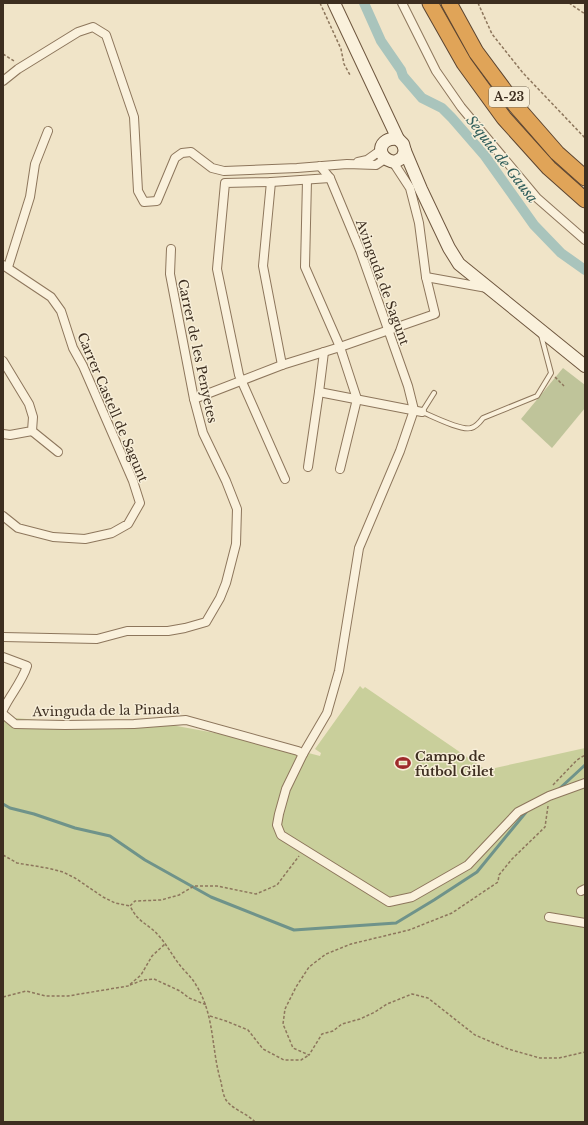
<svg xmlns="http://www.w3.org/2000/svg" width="588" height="1125" viewBox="0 0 588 1125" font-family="'Libre Baskerville',serif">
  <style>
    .green { fill: #c9cf9b }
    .cemetery { fill: #bfc49a }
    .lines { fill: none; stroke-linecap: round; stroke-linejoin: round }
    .stream { stroke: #6f938a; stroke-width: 3 }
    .canal { stroke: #a9c4bc; stroke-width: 10 }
    .lane-casing { stroke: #8d765c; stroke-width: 6 }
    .street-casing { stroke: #8d765c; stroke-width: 10 }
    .secondary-casing { stroke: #6f573f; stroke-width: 14 }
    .highway-casing { stroke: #5b4430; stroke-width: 17 }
    .path { stroke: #8d765c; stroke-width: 1.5; stroke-dasharray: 3 2; stroke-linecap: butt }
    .lane { stroke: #faf1dc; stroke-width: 4 }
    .street { stroke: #faf1dc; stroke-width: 8 }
    .secondary { stroke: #faf1dc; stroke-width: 12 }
    .highway { stroke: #e0a458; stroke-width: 15 }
    .labels { text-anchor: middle; stroke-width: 3; stroke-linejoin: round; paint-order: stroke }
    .shield { fill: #f7eed8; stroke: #756857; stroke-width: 1 }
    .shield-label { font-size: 12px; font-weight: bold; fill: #3d2e20 }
    .street-label { font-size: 13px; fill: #3d2e20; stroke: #f7eed8 }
    .poi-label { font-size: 13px; font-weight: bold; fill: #3d2e20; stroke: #f7eed8; text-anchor: start }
    .water-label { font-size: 14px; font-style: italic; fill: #2f5d5a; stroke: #f7eed8 }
  </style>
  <rect width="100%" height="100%" fill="#f0e4c8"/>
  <!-- green -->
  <path class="green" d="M360,686L363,689L365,687L486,770L585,748V1122H3V717L98,725L155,722L270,743L320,756L321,753L315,749Z"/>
  <!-- cemetery -->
  <path class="cemetery" d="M563,368L585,385V408L552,448L521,419Z"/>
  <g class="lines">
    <!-- stream -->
    <g class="stream">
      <path d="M558,790L585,765"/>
      <path d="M3,804L10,808L34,814L75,828L110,836L145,860L211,897L294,930L396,923L434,900L477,872L527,811"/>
    </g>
    <!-- canal -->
    <path class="canal" d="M364,3L381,41L401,70L403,76L422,98L442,108L452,118L485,156L534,225L561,253L585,270"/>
    <defs>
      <path id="lane" d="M434,393L422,412C432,416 461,431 471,428C476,427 480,422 483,418L537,396L551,373L541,335"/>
      <g id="street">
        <path d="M402,3L436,71L461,107L537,198L585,240"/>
        <path d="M3,81L18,69L78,32L93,27L106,35L134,117L138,191L144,202L157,201L175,158L182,153L191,152L212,168L224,171L297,168L347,164L376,165L385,159"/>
        <path d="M358,162L367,160L381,150"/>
        <path d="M320,166L330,178L360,250L408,386L414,410L400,451L359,548L339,671L327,713L303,754L286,789L279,814L277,825L281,835L389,902L412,897L468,865L518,812L549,796L585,783"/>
        <path d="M307,180L305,267L340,347L357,399L340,469"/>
        <path d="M271,182L263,266L282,365"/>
        <path d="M3,265L51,297L61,311L73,348L83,366L133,481L140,503L128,524L112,533L85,539L53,537L18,528L3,516"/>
        <path d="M8,267L30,197L35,164L48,131"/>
        <path d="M426,277L487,288"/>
        <path d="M3,361L29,404L33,417L32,431L10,435L3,434"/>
        <path d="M319,392L422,412"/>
        <path d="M194,399L282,365L340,347L435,314L426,277L419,223L410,188L393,162"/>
        <path d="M32,431L58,452"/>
        <path d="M308,467L319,392L324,352"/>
        <path d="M285,479L239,375L217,269L225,183L271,182L330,178"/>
        <path d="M3,637L97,639L127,631H168L185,628L206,622L220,598L226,583L236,544L237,509L226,481L203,433L194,399L170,274L171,249"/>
        <path d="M3,657L27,666C22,682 10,695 3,710"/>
        <path d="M3,714L15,724L65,725L134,724L186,720L298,751L303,754"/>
        <path d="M581,891L585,889"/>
        <path d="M549,917L585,923"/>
      </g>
      <g id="secondary">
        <path d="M334,3L398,139L403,144L405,151L421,189L449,248L459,264L585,366"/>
        <path d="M398,139C378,136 374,159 395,162L402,158L405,151"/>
      </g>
      <g id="highway">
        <path d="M430,3L464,63L504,118L549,168L585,200"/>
        <path d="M449,3L476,52L516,106L557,153L585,178"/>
      </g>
    </defs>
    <!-- lane casing -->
    <use href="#lane" class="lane-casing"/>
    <!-- street casing -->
    <use href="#street" class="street-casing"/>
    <!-- secondary casing -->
    <use href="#secondary" class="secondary-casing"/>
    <!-- highway casing -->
    <use href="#highway" class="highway-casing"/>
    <!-- path -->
    <g class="path">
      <path d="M320,3L341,49L344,64L350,75"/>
      <path d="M478,3L492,34L523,73L585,138"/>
      <path d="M569,3L585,14"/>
      <path d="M3,54L14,61"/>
      <path d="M555,377L564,386"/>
      <path d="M553,785L577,760L585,755"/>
      <path d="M548,806L545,827L512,859L499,875L498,882L452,913L409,930L351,944L326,954L309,967L296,987L285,1009L283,1024L293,1048L309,1055L322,1034L333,1031L342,1024L360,1019L375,1012L387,1004L412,994L428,998L475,1035L508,1049L540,1058H559L585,1052"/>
      <path d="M3,855L17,863L47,868L63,872L75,878L103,897L115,903L130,906"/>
      <path d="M130,985L143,980L154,979L180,991L189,998L207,1005"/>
      <path d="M3,997L26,991L46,996H68L128,986L141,975L152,956L165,944"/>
      <path d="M210,1016L226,1021L248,1030L263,1049L284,1060H301L309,1055"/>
      <path d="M255,1122C247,1113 233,1110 226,1100C223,1095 222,1087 221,1082C211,1049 215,1015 196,985C192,977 184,971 179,964C172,955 167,945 159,936C148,923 139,924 130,906L135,901L161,900L179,895L194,886H217L256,894L277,885L299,856"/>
    </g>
    <!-- lane -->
    <use href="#lane" class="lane"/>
    <!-- street -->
    <use href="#street" class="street"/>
    <!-- secondary -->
    <use href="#secondary" class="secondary"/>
    <!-- highway -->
    <use href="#highway" class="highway"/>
  </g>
  <!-- icons -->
  <defs>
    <symbol id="stadium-bare" viewBox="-9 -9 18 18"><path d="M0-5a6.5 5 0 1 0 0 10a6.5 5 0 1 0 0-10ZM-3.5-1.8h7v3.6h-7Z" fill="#9e2a2b" stroke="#f7eed8" stroke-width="2.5" paint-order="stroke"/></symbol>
  </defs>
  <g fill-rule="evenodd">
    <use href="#stadium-bare" x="392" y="752" width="22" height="22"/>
  </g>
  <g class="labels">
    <!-- shield labels -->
    <rect class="shield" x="489" y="87" width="40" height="20" rx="3"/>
    <g class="shield-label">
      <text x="509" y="101">A-23</text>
    </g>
    <!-- street labels -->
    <g class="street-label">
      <text transform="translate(383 282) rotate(70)" y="5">Avinguda de Sagunt</text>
      <text transform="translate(198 351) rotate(78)" y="5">Carrer de les Penyetes</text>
      <text transform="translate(113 407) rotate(67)" y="5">Carrer Castell de Sagunt</text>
      <text transform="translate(106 710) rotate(-1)" y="5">Avinguda de la Pinada</text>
    </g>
    <!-- poi labels -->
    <g class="poi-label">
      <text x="415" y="761">Campo de<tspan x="415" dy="15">fútbol Gilet</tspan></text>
    </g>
    <!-- water labels -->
    <g class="water-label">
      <text transform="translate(502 159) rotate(52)" y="5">Séquia de Gausa</text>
    </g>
  </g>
  <!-- border -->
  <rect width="588" height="1125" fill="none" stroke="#3d2e20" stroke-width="8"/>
</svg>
